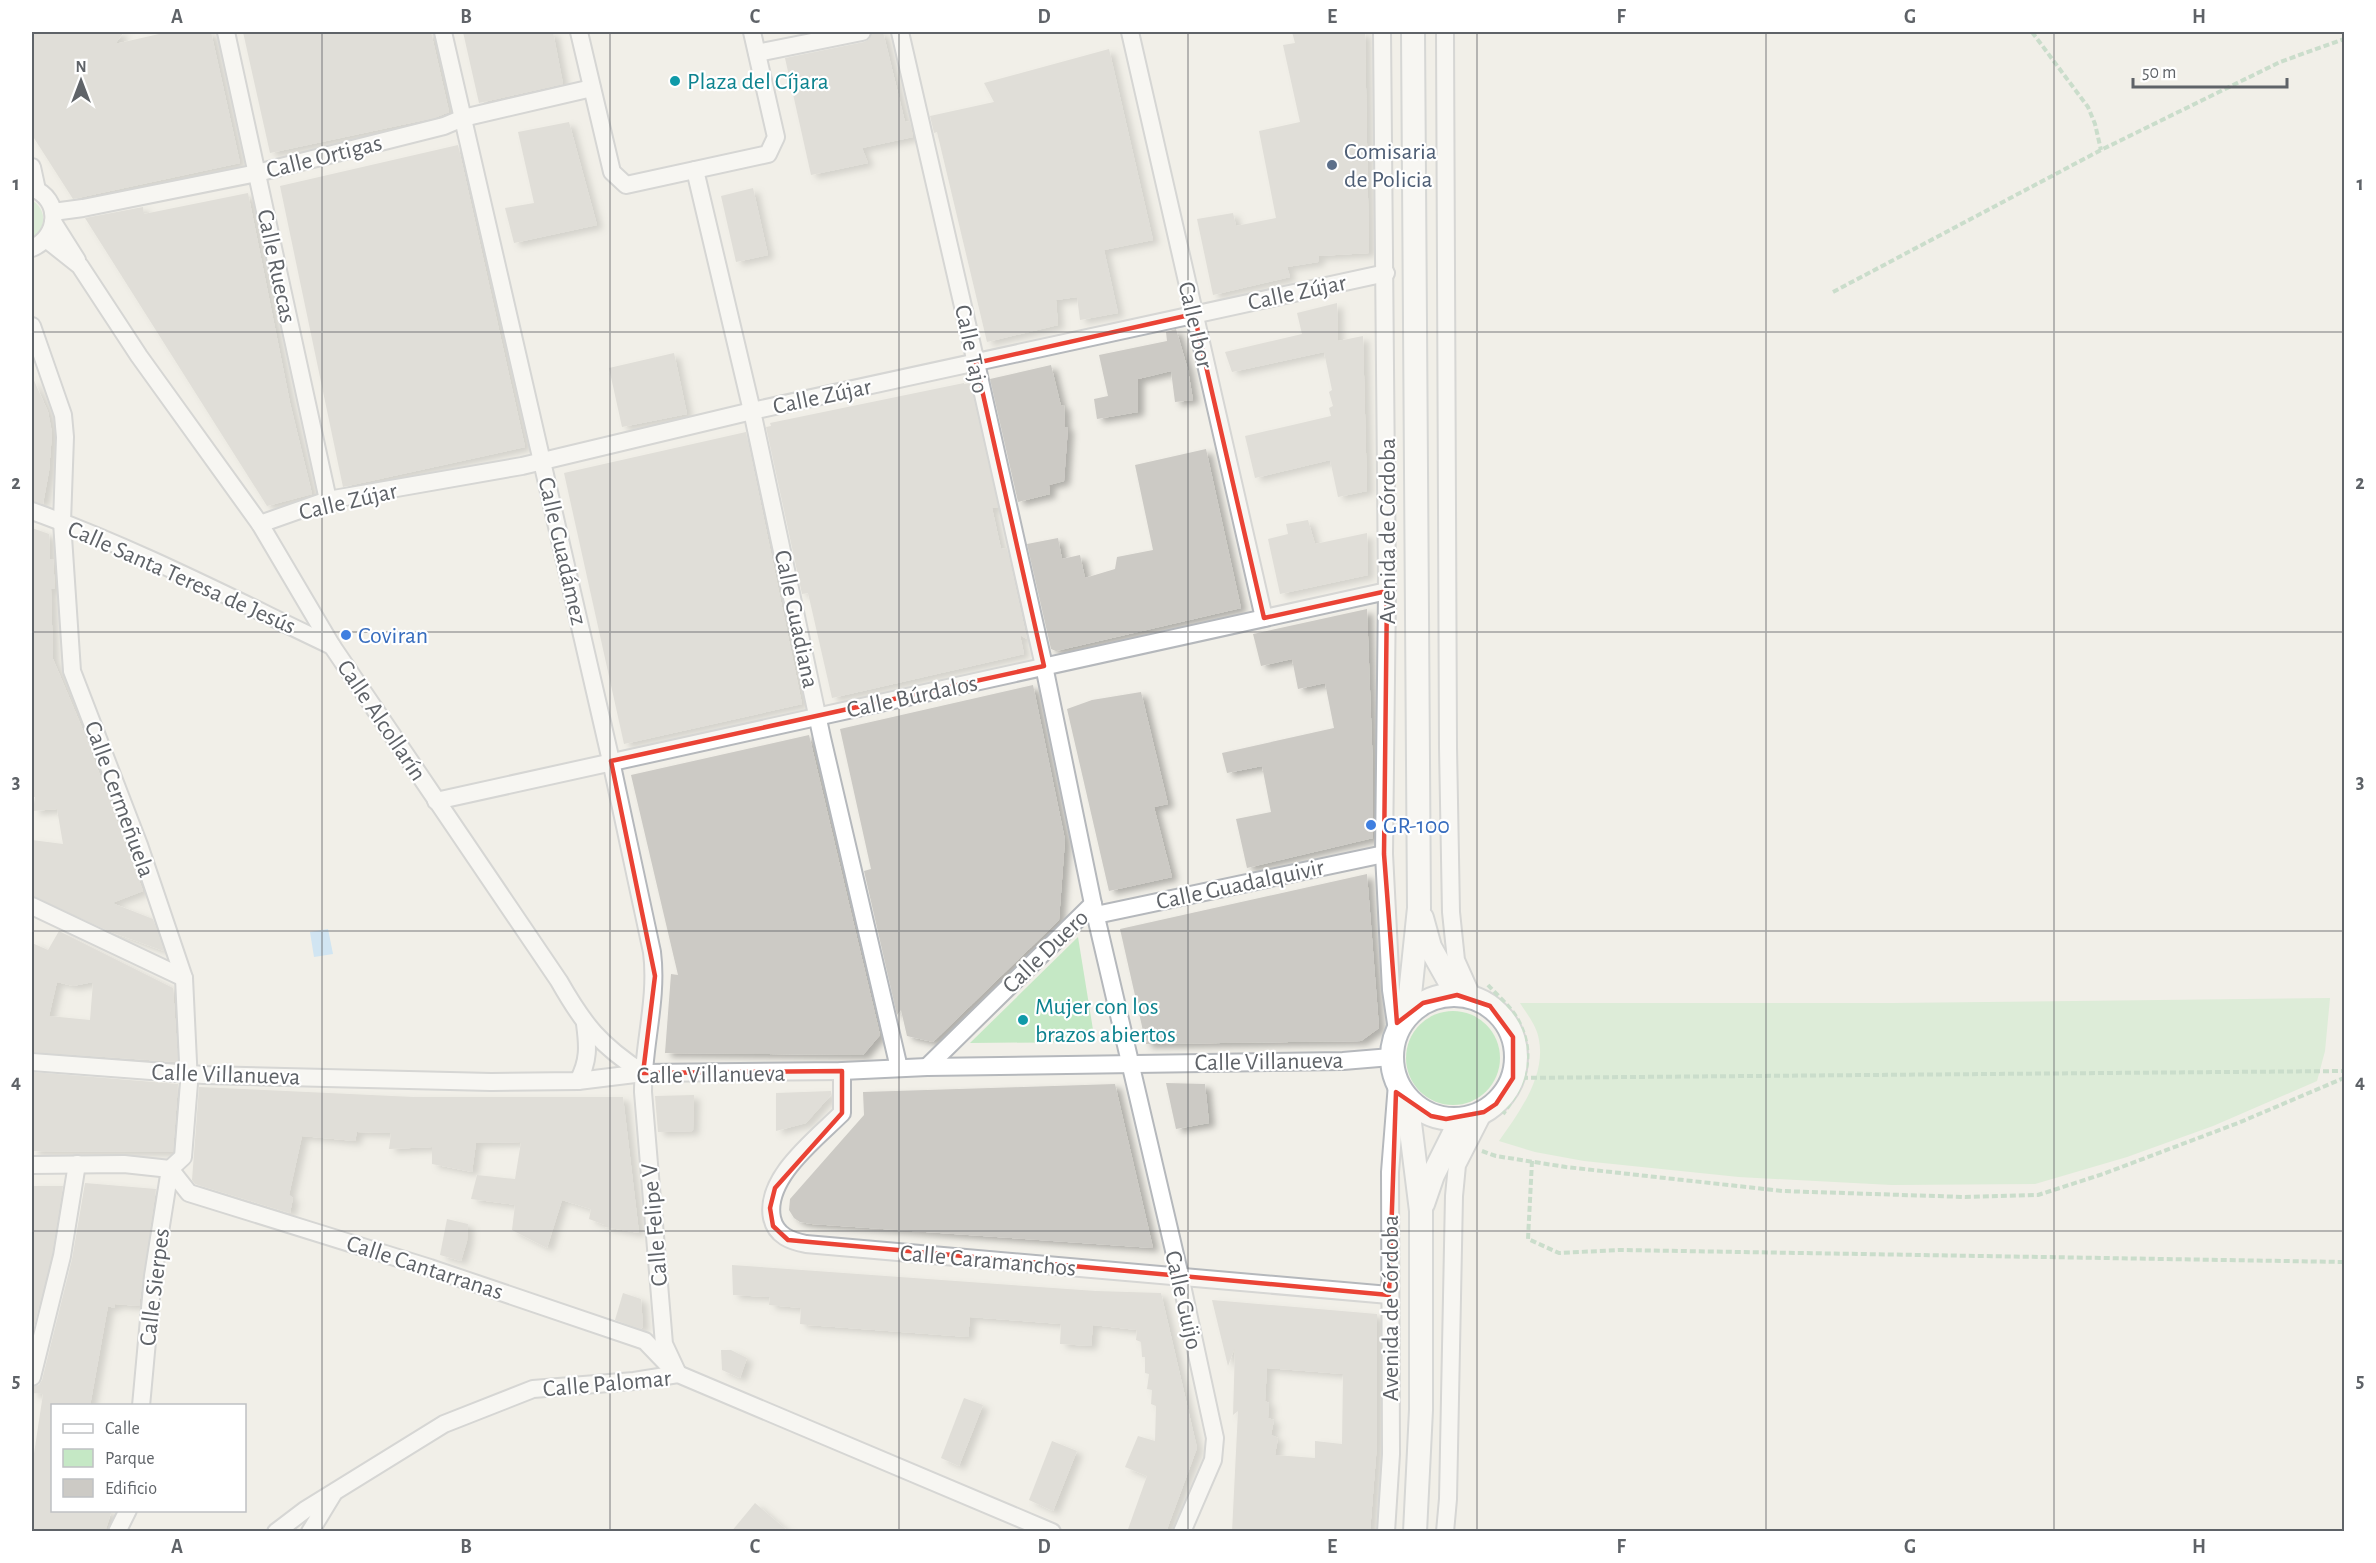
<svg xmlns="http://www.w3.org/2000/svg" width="2376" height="1563" viewBox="0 0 2376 1563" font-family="'Alegreya Sans',sans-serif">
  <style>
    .green { fill: #c5e8c5 }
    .water { fill: #aadaff }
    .building { fill: #cccac5; fill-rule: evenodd; filter: url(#shadow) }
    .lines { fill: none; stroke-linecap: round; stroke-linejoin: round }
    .street-casing { stroke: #b5b8bc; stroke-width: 20 }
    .secondary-casing { stroke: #b6babf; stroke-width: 26 }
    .path { stroke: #9cc7a9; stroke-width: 4; stroke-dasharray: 6 3; stroke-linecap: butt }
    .street { stroke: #fff; stroke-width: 16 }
    .secondary { stroke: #fff; stroke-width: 22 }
    .marked { fill: none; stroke: #ea4335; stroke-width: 4.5; stroke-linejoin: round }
    .grid { fill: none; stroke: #5f6368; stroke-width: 1.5; stroke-opacity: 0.55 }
    .culture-dot { fill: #0f9aa8; stroke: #fff; stroke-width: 2 }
    .service-dot { fill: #5c6f8a; stroke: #fff; stroke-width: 2 }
    .shop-dot { fill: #3f7fe0; stroke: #fff; stroke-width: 2 }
    .labels { text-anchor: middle; stroke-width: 4.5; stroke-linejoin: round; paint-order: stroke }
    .culture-label { font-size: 24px; fill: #0d838f; stroke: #fff; text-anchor: start }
    .service-label { font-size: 24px; fill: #4e5e75; stroke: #fff; text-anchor: start }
    .street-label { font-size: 24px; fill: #5f6368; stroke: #fff }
    .shop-label { font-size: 24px; fill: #366cbe; stroke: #fff; text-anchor: start }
    .neatline { fill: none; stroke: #5f6368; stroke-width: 2 }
    .grid-label { font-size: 20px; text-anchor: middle; font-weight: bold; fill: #5f6368 }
  </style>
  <defs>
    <filter id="shadow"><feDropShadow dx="6" dy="4" stdDeviation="3" flood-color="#0004"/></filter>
  </defs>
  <rect width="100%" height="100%" fill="#f1efe8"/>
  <!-- green -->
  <g class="green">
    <path d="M32,200C47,210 47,228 32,238Z"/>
    <path d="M1078,937L1095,1042L970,1043Z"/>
    <path d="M2330,998L2325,1051L2317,1081L2213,1126L2127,1157L2035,1184L1892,1185L1739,1177L1584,1161L1535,1152L1499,1141C1519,1113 1546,1076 1539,1040C1537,1026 1527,1014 1520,1003H1894Z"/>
    <circle cx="1453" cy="1058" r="47"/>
  </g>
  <!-- water -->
  <path class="water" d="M328,929L333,954L314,957L310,932Z"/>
  <!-- building -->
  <g class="building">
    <path d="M32,32H124L115,44L168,32H211L240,163L73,199L32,135Z"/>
    <path d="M243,32H431L449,112L434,118L270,153Z"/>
    <path d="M463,32H553L563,84L479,103Z"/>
    <path d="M872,32H883L905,122L910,121L913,137L862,148L868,163L811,175L785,58L864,42L869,39Z"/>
    <path d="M1292,32H1365L1369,253L1319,256L1318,262L1287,267L1290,277L1213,295L1197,219L1233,213L1236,226L1276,218L1259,131L1300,122L1283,45L1295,43Z"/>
    <path d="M1109,49L1153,240L1104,250L1118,313L1080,320L1077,297L1056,300L1058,325L987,342L937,132L934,133L930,116L994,102L984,83Z"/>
    <path d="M569,122L597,225L514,243L505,208L534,203L518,132Z"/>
    <path d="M458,145L525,447L343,487L280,186Z"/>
    <path d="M753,188L768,255L736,262L721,196Z"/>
    <path d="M248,193L290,403L312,494L267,506L85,218L143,207L144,214Z"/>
    <path d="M1337,303L1338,341L1363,336L1367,491L1338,497L1330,460L1255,478L1245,436L1331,416L1329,408L1333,406L1329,392L1332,390L1324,352L1232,372L1225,352L1302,334L1297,313Z"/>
    <path d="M1176,329L1188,370L1193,400L1175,402L1171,371L1138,379V412L1097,419L1094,399L1108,396L1099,355L1167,341L1166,332Z"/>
    <path d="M674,353L687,414L622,427L609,368Z"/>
    <path d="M1051,365L1061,406L1064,405L1065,427H1068L1064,481L1049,485L1050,494L1018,502L990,379Z"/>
    <path d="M32,376L48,412L52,433L49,471L43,504L32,501Z"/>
    <path d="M964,383V384L970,383L998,507L992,508L1001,549L1007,548L1027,639L1020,635L1024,654L832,698L808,593L802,594L766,427L771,426L770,423Z"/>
    <path d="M746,432L802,704L624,744L564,473Z"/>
    <path d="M1206,449L1241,608L1056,651L1051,649L1027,544L1058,538L1062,559L1080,555L1085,578L1115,569L1117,557L1153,550L1135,465Z"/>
    <path d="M1308,520L1315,544L1367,533L1368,575L1280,594L1268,539L1288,534L1286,524Z"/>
    <path d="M32,528L49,534L50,559H53L55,589H51L53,659L85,735L143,891L112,903L153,919L164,951L111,932L32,896V840L63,844L57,809L33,811L35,797H32Z"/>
    <path d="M1367,609L1373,771V838L1247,868L1236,819L1271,812L1262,766L1227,773L1222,753L1334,728L1325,683L1298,689L1292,659L1261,666L1253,634Z"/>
    <path d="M1033,685L1065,840L1059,920L933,1042L907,1036L901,1010L897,1015L864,871L871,869L840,729Z"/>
    <path d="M1141,692L1168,804L1154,807L1172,877L1109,891L1067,709L1092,700Z"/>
    <path d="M809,735L880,1035L863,1055L665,1053L671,974L678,975L631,775Z"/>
    <path d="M1367,874L1379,1028L1361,1041L1146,1044L1120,929Z"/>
    <path d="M59,931L173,988L178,1062L32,1052V943L48,950ZM57,982L73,986L93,982L90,1020L49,1016Z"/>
    <path d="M32,1072L178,1084L173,1152L32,1151Z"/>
    <path d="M1166,1083L1205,1084L1209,1123L1176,1129Z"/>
    <path d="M1115,1084L1153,1248L812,1224L800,1222L794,1218L789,1210L790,1199L864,1115L863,1092Z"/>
    <path d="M199,1087L414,1097H623L639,1233L605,1227V1225L589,1219L591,1209L562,1200L547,1248L512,1230L515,1205L471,1199L477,1175L515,1179L521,1142L476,1143L472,1172L432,1164V1147L389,1149L391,1133L357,1132L355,1141L302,1136L289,1195L293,1198L290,1213L195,1184L192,1180Z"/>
    <path d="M831,1091V1095L806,1123L776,1131V1093Z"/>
    <path d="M694,1095L693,1131L658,1132L655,1096Z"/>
    <path d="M85,1183L156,1189L139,1306L115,1304L114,1308L108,1306L90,1406H52V1510H112L105,1532H32V1467L43,1394L32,1393V1387L39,1385L42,1380L72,1259Z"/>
    <path d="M32,1186H63L52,1254L32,1335Z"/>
    <path d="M447,1219L468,1224L467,1241L461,1261L440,1255Z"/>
    <path d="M732,1265L1096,1291L1161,1293L1197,1448L1166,1532H1127L1147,1476L1125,1467L1138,1436L1155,1441L1156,1406L1151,1404L1152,1390L1147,1389L1149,1374L1145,1373V1357H1142L1141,1342L1136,1340L1137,1330L1093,1325L1091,1346L1060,1344L1061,1324L970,1317L968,1337L808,1325L800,1324L801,1308L769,1305L770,1297L733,1295Z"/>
    <path d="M623,1293L641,1299L643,1327L641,1329L615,1320Z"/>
    <path d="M1212,1300L1377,1314V1444L1370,1532H1232L1238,1411L1233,1415L1235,1347L1228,1366ZM1267,1368L1343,1374L1342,1444L1315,1441V1458L1275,1455L1278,1438L1271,1435L1274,1420L1268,1418L1269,1403L1265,1401Z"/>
    <path d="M721,1350H731L747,1358L740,1378L722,1370Z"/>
    <path d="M964,1398L983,1405L959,1466L941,1458Z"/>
    <path d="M1052,1441L1077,1451L1053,1511L1029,1500Z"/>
    <path d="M755,1503L789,1532H731Z"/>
  </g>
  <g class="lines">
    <defs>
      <g id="street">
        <path d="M226,32L328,500"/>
        <path d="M443,32L611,761L652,952C658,999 643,1045 643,1092L664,1344L678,1374"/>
        <path d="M579,32L612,172L626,185L768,154L776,137L752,32"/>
        <path d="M900,32L976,363L1044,666L1093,904L1180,1276L1215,1438L1213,1460L1182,1532"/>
        <path d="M1130,32L1264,618"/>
        <path d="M1382,32L1387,591L1384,854L1391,990L1397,1030"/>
        <path d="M1445,32L1448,747L1451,912L1456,960L1473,998"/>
        <path d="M757,53L862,32"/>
        <path d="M32,167L37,190"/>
        <path d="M695,170L752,411L822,738L899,1068"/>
        <path d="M32,188C62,199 59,237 32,248"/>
        <path d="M53,212L83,208L257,173L444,126L463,118L592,88"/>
        <path d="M53,222L77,260"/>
        <path d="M46,239L80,266L139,356L260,524L332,646L559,981C584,1025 600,1045 643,1073"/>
        <path d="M32,326L63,415L65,437L62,522L72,671L139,845L184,978L189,1083L183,1157L170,1169L124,1164L32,1165"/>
        <path d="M32,511C135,548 233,599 332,646"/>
        <path d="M260,524L328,500L522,466L752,411L1386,273"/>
        <path d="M436,801L1387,591"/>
        <path d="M32,906L184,978"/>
        <path d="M1096,915L1384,854"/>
        <path d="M32,1062L204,1075L491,1082L578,1081L643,1073L842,1071L927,1067L1343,1061L1391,1057"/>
        <path d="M927,1067L1093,904"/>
        <path d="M842,1071V1113C816,1139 764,1178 772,1218C776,1236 791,1241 806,1244L1389,1295"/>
        <path d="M578,1081C589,1061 588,1046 585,1024"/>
        <path d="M170,1169L189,1193L430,1268L645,1341L669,1366"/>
        <path d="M32,1377L62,1256L77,1164"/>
        <path d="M141,1406L153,1276L170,1169"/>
        <path d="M117,1532L128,1510"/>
        <path d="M276,1532L305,1510L444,1424L533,1389L634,1381L678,1374L1052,1532"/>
        <path d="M310,1532L333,1494"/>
        <path d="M1386,1532L1391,1454L1390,1172L1397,1084"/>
        <path d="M1445,1532L1448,1499L1454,1196L1457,1165L1484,1112"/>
      </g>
      <g id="secondary">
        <path d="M1422,918L1430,947L1457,995"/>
        <circle cx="1454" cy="1057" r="62"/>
        <path d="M1408,1014L1419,908L1413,32"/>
        <path d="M1407,1099L1421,1211V1410L1415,1532"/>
        <path d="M1423,1204L1433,1175L1461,1119"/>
      </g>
    </defs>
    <!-- street casing -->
    <use href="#street" class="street-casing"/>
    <!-- secondary casing -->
    <use href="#secondary" class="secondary-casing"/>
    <!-- path -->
    <g class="path">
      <path d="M2032,32L2088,107L2095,124L2101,150"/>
      <path d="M1833,292L2101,150L2280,62L2344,39"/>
      <path d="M1488,985C1498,996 1512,1008 1518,1020C1537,1056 1525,1084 1503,1114"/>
      <path d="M1513,1078L2344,1071"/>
      <path d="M1482,1151L1496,1156L1566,1167L1782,1191L1965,1197L2038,1195L2103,1174L2238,1123L2344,1078"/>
      <path d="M1532,1161L1528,1239L1559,1253L1620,1250L2344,1262"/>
    </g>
    <!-- street -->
    <use href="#street" class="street"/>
    <!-- secondary -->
    <use href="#secondary" class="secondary"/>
  </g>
  <!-- marked area -->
  <path d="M0 0H2376V1563H0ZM1194,314L1264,618L1387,591L1384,854L1397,1023L1423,1003L1457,995L1490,1006L1513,1037V1078L1496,1104L1484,1112L1446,1119L1431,1116L1396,1092L1389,1295L788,1240L773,1226L770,1208L775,1188L842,1113V1071L643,1073L655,976L611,761L1044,666L976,363Z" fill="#f1efe8" fill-opacity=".55" fill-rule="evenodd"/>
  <path class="marked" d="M1194,314L1264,618L1387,591L1384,854L1397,1023L1423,1003L1457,995L1490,1006L1513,1037V1078L1496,1104L1484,1112L1446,1119L1431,1116L1396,1092L1389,1295L788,1240L773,1226L770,1208L775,1188L842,1113V1071L643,1073L655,976L611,761L1044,666L976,363Z"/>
  <!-- grid -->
  <path class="grid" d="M322,32V1532M610,32V1532M899,32V1532M1188,32V1532M1477,32V1532M1766,32V1532M2054,32V1532M32,332H2344M32,632H2344M32,931H2344M32,1231H2344"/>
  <!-- markers -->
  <g class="culture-dot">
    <circle cx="675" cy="81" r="6"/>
    <circle cx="1023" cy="1020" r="6"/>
  </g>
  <circle class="service-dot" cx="1332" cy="165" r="6"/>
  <g class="shop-dot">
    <circle cx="346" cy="635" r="6"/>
    <circle cx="1371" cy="825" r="6"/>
  </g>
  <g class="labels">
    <!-- culture labels -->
    <g class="culture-label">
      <text x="687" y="89">Plaza del Cíjara</text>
      <text x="1035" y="1014">Mujer con los<tspan x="1035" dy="28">brazos abiertos</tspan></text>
    </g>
    <!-- service labels -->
    <g class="service-label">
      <text x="1344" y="159">Comisaria<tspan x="1344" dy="28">de Policia</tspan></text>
    </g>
    <!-- street labels -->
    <g class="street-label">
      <text transform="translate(324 156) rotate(-14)" y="8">Calle Ortigas</text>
      <text transform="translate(277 266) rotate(78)" y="8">Calle Ruecas</text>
      <text transform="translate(1297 292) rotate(-12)" y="8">Calle Zújar</text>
      <text transform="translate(1196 325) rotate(77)" y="8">Calle Ibor</text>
      <text transform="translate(972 349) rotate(78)" y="8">Calle Tajo</text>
      <text transform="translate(822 396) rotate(-12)" y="8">Calle Zújar</text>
      <text transform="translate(348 501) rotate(-13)" y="8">Calle Zújar</text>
      <text transform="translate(1387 531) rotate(-90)" y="8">Avenida de Córdoba</text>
      <text transform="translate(563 551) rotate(77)" y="8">Calle Guadámez</text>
      <text transform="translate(182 577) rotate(24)" y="8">Calle Santa Teresa de Jesús</text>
      <text transform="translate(797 619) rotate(78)" y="8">Calle Guadiana</text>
      <text transform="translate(912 696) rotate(-12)" y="8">Calle Búrdalos</text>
      <text transform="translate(382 720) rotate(56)" y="8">Calle Alcollarín</text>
      <text transform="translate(120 799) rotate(70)" y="8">Calle Cermeñuela</text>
      <text transform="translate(1240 884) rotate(-12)" y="8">Calle Guadalquivir</text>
      <text transform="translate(1045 951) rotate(-44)" y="8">Calle Duero</text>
      <text transform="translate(1269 1061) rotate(-1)" y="8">Calle Villanueva</text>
      <text transform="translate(226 1074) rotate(2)" y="8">Calle Villanueva</text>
      <text transform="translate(711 1074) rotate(-1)" y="8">Calle Villanueva</text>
      <text transform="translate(654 1225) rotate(-95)" y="8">Calle Felipe V</text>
      <text transform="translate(988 1260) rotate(5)" y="8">Calle Caramanchos</text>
      <text transform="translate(425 1267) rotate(18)" y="8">Calle Cantarranas</text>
      <text transform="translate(154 1287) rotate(-83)" y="8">Calle Sierpes</text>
      <text transform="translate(1184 1300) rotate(77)" y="8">Calle Guijo</text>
      <text transform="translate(1390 1308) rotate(-90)" y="8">Avenida de Córdoba</text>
      <text transform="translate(607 1383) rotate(-5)" y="8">Calle Palomar</text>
    </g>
    <!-- shop labels -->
    <g class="shop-label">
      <text x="358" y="643">Coviran</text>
      <text x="1383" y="833">GR-100</text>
    </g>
  </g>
  <!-- border -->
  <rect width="2376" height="1563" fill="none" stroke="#ffffff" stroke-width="66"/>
  <!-- legend -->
  <rect x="51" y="1404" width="195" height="108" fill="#ffffff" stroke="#bfc1c3" stroke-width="1.5"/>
  <rect x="63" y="1424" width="30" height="9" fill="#ffffff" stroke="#bfc1c3" stroke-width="1.5"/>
  <text x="105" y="1434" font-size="18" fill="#5f6368">Calle</text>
  <rect x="63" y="1449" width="30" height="18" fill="#c5e8c5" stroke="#bfc1c3" stroke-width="1.5"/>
  <text x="105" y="1464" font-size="18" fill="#5f6368">Parque</text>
  <rect x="63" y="1479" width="30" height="18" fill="#cccac5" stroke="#bfc1c3" stroke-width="1.5"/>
  <text x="105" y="1494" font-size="18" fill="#5f6368">Edificio</text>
  <!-- north arrow -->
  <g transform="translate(81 81)" stroke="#ffffff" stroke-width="4.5" paint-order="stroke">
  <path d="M0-4.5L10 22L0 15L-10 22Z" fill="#5f6368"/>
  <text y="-9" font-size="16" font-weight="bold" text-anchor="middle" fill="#5f6368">N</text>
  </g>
  <!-- scale -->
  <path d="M2133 78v9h154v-9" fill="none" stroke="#5f6368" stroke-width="3"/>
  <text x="2142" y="78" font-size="18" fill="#5f6368" stroke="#ffffff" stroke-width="4.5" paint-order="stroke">50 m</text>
  <rect x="33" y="33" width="2310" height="1497" class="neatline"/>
  <g class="grid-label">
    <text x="177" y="23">A</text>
    <text x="466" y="23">B</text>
    <text x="755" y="23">C</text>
    <text x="1044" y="23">D</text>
    <text x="1332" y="23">E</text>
    <text x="1621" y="23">F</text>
    <text x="1910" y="23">G</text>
    <text x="2199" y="23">H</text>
    <text x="16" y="190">1</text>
    <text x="2360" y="190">1</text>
    <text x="16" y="489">2</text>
    <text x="2360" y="489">2</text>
    <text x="16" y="788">3</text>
    <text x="2360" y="788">3</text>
    <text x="16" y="1088">4</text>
    <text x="2360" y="1088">4</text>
    <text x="16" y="1387">5</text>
    <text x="2360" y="1387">5</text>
    <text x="177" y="1553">A</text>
    <text x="466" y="1553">B</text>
    <text x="755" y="1553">C</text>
    <text x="1044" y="1553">D</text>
    <text x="1332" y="1553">E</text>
    <text x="1621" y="1553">F</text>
    <text x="1910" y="1553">G</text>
    <text x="2199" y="1553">H</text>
  </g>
</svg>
